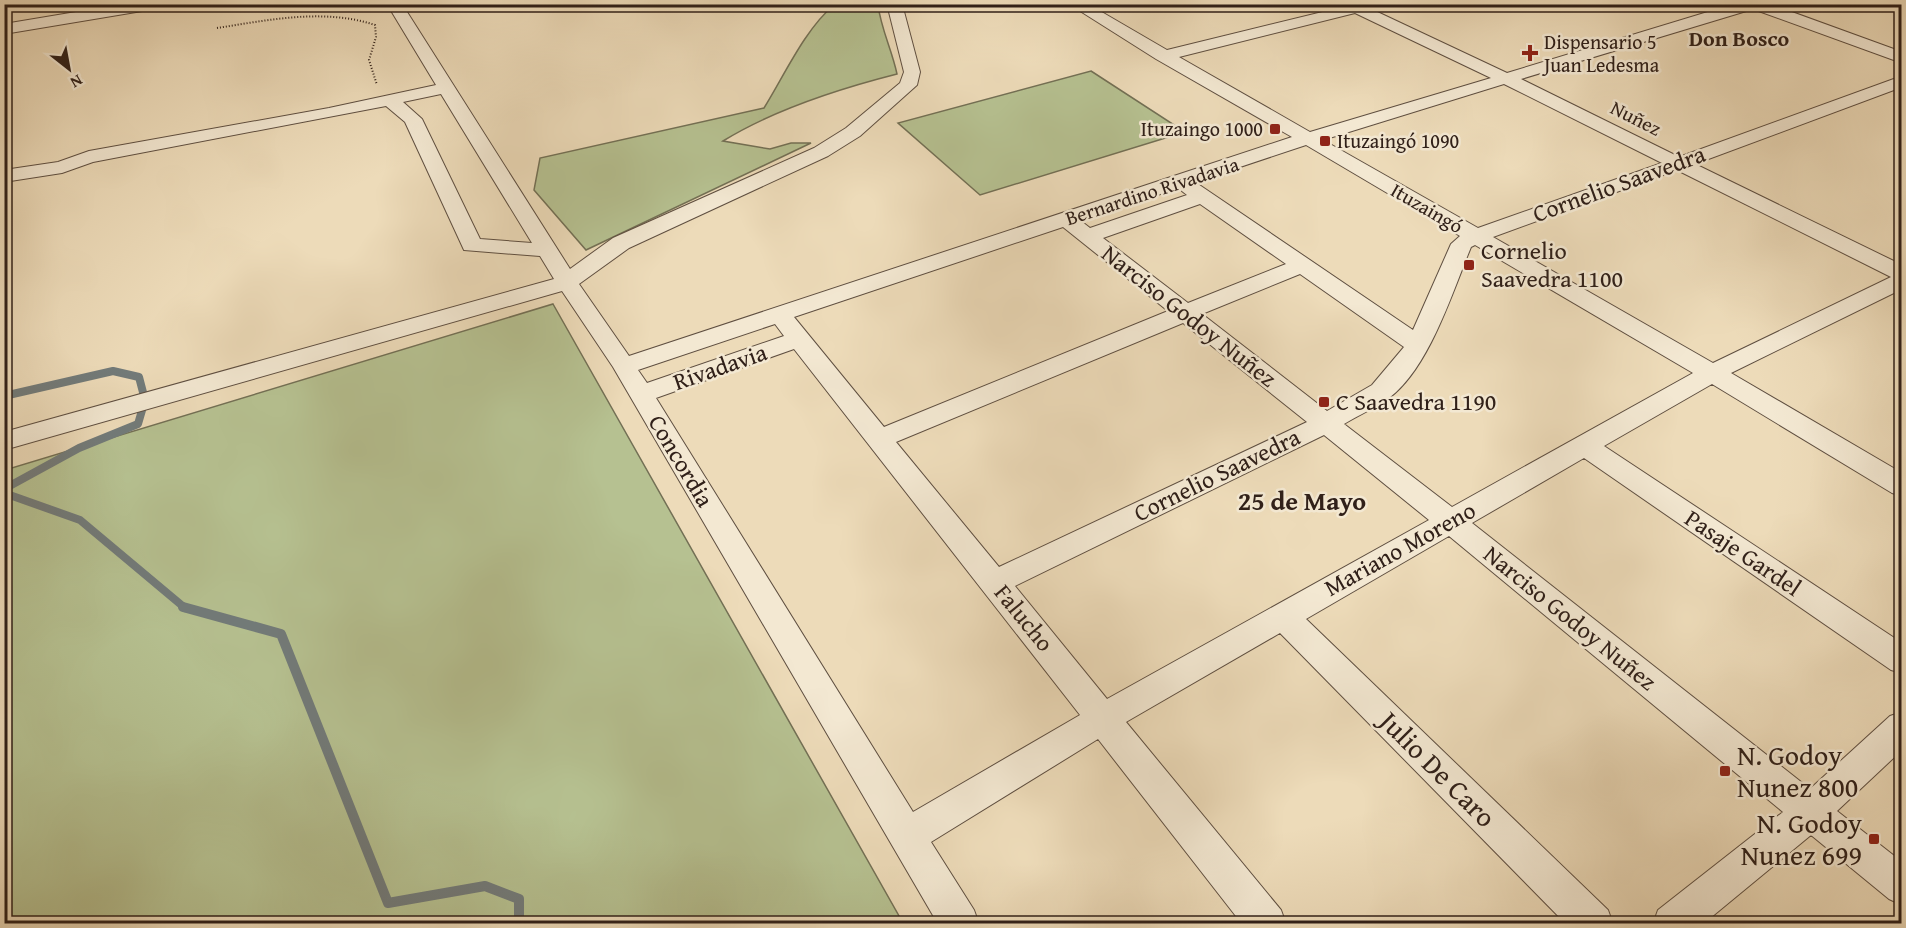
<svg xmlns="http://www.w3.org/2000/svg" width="1906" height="928" viewBox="0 0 1906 928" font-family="'Gentium Book Plus',serif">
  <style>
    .green { fill: #b6c191; stroke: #737055; stroke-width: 1.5 }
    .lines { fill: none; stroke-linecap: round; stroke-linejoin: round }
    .stream-far1 { stroke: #727b7a; stroke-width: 8 }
    .stream { stroke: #727b7a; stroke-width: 10 }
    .minor-casing { stroke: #5f4f41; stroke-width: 2 }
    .path { stroke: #302019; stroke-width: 2; stroke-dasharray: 1 2; stroke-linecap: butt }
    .minor { fill: #f3e8d2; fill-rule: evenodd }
    .poi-dot { fill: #8f2418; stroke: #f3e8d2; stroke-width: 2 }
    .labels { text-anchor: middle; stroke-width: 5; stroke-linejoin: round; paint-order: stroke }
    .far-poi-label { font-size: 20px; fill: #302019; stroke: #f3e8d2; text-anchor: start }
    .far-street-label { font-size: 20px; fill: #302019; stroke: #f3e8d2 }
    .far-neighbourhood-label { font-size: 22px; font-weight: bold; fill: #302019; stroke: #f3e8d2 }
    .street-label { font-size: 24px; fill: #302019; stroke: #f3e8d2 }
    .poi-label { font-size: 24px; fill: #302019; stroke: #f3e8d2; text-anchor: start }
    .neighbourhood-label { font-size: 26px; font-weight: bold; fill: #302019; stroke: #f3e8d2 }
    .near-poi-label { font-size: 28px; fill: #302019; stroke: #f3e8d2; text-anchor: start }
    .near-street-label { font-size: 28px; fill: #302019; stroke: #f3e8d2 }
  </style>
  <rect width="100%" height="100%" fill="#eddbb9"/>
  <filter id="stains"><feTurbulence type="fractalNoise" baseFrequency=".00333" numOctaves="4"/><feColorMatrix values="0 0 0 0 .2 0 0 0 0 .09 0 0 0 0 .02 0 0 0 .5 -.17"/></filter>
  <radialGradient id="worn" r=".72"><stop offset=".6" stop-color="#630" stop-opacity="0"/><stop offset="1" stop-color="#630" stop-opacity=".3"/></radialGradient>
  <!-- green -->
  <g class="green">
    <path d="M834,5H878C881,29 892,50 897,74C838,89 775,109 723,141L770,149L791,143H811L586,250L534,190L540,158L764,108C784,76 805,29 834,5Z"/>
    <path d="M1091,71L1185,132L980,195L898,123Z"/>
    <path d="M553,304L903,923H5V470Z"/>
  </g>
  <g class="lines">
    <!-- stream-far1 -->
    <g class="stream-far1">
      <path d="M4,396L113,371L139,377L145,400L138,424L79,448L4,489"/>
      <path d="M4,493L80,520L185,608"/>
    </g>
    <!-- stream -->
    <path class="stream" d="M183,607L281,634L388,903L485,886L519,899V924"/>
    <defs>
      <g id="minor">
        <path d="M124,4H161L154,9L4,34V24Z"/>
        <path d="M387,4H402L570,269L613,238L814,148L846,128L900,83L904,72L887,4H902L920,72L917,85L860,136L828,156L629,248L579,284L629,356L1292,137L1156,59L1069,4H1088L1167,50L1343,7L1342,4H1375L1371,9L1507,73L1734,4H1770L1902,52V63L1753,9L1521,79L1679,157L1902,76V87L1695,164L1902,265V289L1731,373L1902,473V496L1892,493L1712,384L1604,446L1902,643V673L1891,670L1584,458L1472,523L1810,789L1890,716L1902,712V750L1837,811L1902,862V905L1889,899L1811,835L1703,924H1653L1658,910L1783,812L1449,536L1306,619L1608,910L1613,924H1566L1280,633L1126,722L1281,910L1286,924H1242L1098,739L931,842L974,910L979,924H938L613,367L562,291L4,450V432L554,279L540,256L464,250L405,122L386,106L93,162L62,173L4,182V170L58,162L89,151L329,108L436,85ZM1355,13L1491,78L1310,132L1179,57ZM1504,84L1662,163L1478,228L1323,140ZM441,94L532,243L480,239L422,119L403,102ZM1306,145L1460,236L1451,244L1413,330L1195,182ZM1677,170L1891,277L1713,363L1493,237ZM1178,188L1187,195L1090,228L1081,221ZM1200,204L1286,264L1188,303L1103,238ZM1063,227L1168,311L884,427L794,317ZM1475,245L1693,373L1452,507L1344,424C1359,415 1375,408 1389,398C1429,368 1452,293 1471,247ZM1300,274L1404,347L1372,385L1327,411L1202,314ZM1183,323L1307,422L999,567L896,442ZM775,324L784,336L647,383L638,370ZM794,349L1080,715L913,812L656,398ZM1324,435L1429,520L1107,699L1015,586Z"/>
      </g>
    </defs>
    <!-- minor casing -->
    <use href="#minor" class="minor-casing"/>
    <!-- path -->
    <path class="path" d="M217,28C269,20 324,8 375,25L376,37L369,60L377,85"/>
    <!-- minor -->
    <use href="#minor" class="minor"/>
  </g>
  <!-- markers -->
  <g class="poi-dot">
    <path d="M1527 44h6v6h6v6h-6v6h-6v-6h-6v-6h6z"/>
    <rect x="1269" y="123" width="12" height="12" rx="3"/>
    <rect x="1319" y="135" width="12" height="12" rx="3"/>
    <rect x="1463" y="259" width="12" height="12" rx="3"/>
    <rect x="1318" y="396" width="12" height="12" rx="3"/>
    <rect x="1719" y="765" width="12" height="12" rx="3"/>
    <rect x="1868" y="833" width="12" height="12" rx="3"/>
  </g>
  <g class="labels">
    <!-- far-poi labels -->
    <g class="far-poi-label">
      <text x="1544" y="49">Dispensario 5<tspan x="1544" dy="23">Juan Ledesma</tspan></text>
      <text x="1263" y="136" text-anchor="end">Ituzaingo 1000</text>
      <text x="1337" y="148">Ituzaingó 1090</text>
    </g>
    <!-- far-street labels -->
    <g class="far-street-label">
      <text transform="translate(1636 118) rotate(27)" y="7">Nuñez</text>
      <text transform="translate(1152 191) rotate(-18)" y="7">Bernardino Rivadavia</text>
      <text transform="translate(1427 208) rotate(30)" y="7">Ituzaingó</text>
    </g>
    <!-- far-neighbourhood labels -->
    <g class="far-neighbourhood-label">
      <text x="1739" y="46">Don Bosco</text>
    </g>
    <!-- street labels -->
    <g class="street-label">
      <text transform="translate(1619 184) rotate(-20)" y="8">Cornelio Saavedra</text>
      <text transform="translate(1189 316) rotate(38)" y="8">Narciso Godoy Nuñez</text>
      <text transform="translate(720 367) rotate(-19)" y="8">Rivadavia</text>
      <text transform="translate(681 461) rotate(59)" y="8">Concordia</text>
      <text transform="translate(1217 475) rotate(-26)" y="8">Cornelio Saavedra</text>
      <text transform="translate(1400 549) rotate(-29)" y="8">Mariano Moreno</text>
      <text transform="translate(1743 553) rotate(34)" y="8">Pasaje Gardel</text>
      <text transform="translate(1024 618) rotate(51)" y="8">Falucho</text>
      <text transform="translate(1570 618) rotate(39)" y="8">Narciso Godoy Nuñez</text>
    </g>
    <!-- poi labels -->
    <g class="poi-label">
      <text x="1481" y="259">Cornelio<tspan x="1481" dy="28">Saavedra 1100</tspan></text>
      <text x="1336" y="410">C Saavedra 1190</text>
    </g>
    <!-- neighbourhood labels -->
    <g class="neighbourhood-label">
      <text x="1302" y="510">25 de Mayo</text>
    </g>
    <!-- near-poi labels -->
    <g class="near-poi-label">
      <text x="1737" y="765">N. Godoy<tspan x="1737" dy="32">Nunez 800</tspan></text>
      <text x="1862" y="833" text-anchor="end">N. Godoy<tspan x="1862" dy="32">Nunez 699</tspan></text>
    </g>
    <!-- near-street labels -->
    <g class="near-street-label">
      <text transform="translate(1438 769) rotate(45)" y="10">Julio De Caro</text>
    </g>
  </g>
  <!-- margin -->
  <rect width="1906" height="928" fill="none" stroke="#eddbb9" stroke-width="24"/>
  <rect x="6" y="6" width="1894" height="916" fill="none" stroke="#302019" stroke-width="3"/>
  <rect x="12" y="12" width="1882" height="904" fill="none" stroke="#302019" stroke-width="1.5"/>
  <!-- north arrow -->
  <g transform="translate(69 69) rotate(149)" stroke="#f3e8d2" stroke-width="4.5" paint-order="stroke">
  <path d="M0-4.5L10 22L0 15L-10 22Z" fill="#302019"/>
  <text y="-9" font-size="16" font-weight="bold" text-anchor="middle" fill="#302019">N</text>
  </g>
  <rect width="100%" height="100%" filter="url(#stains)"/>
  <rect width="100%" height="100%" fill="url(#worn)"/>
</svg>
